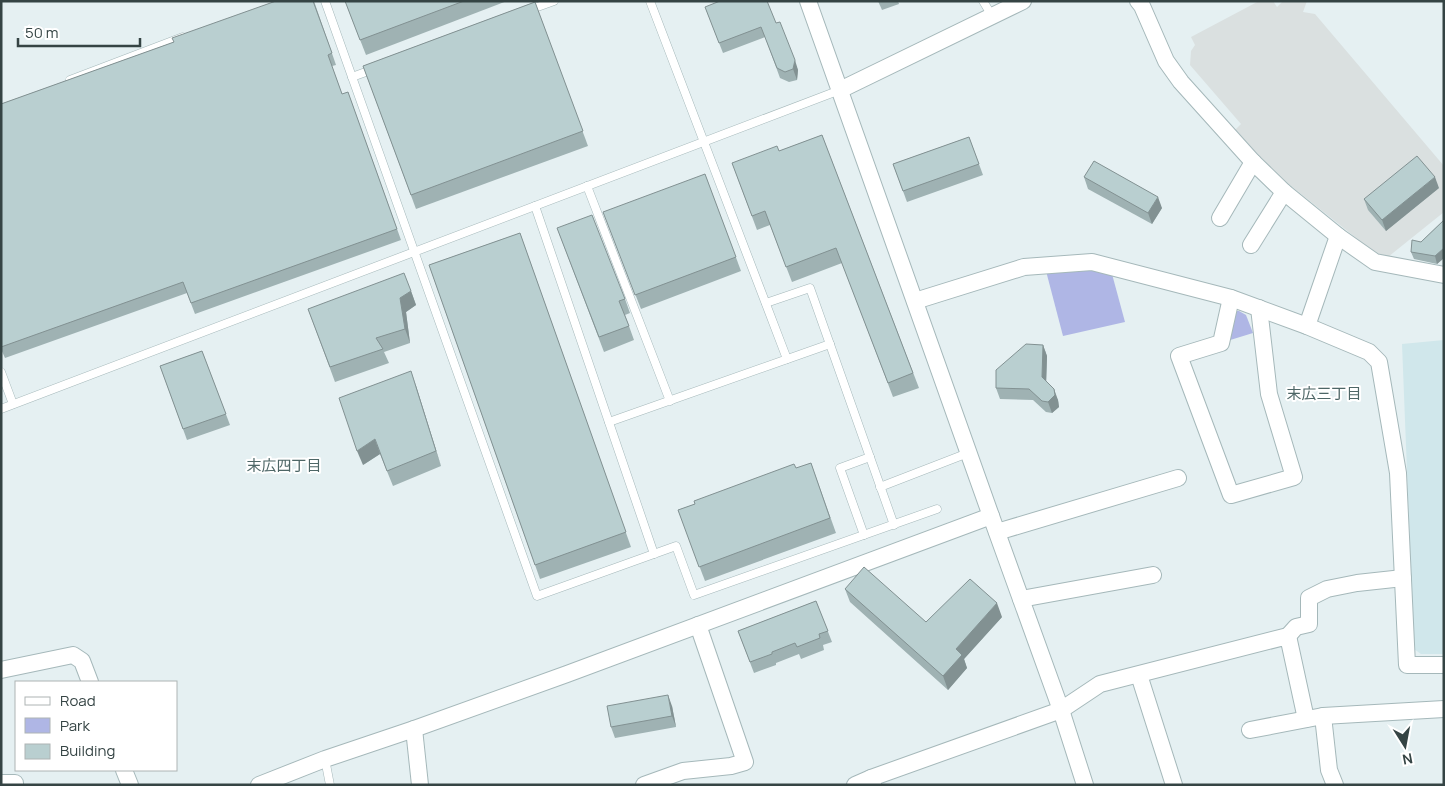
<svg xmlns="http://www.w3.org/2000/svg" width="1445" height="786" viewBox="0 0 1445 786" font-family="Manrope,'Noto Sans JP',sans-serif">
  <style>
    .education { fill: #d0e7eb }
    .green { fill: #afb6e5 }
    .parking { fill: #dae0e0 }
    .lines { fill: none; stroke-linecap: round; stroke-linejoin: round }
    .service-casing { stroke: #a5b8ba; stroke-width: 9 }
    .minor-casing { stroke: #a5b8ba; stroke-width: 18 }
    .service { stroke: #fff; stroke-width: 8 }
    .minor { stroke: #fff; stroke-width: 16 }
    .wall { fill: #9fb2b3 }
    .shaded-wall { fill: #829192 }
    .building { fill: #b9cfd0; stroke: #829192 }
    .labels { text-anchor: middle; stroke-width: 4; stroke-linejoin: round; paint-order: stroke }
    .neighbourhood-label { font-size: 15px; fill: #4d6666; stroke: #fff }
  </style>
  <rect width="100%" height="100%" fill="#e5f0f2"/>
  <!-- education -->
  <path class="education" d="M1444,340V654H1421L1414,649L1402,344Z"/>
  <!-- green -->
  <g class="green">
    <path d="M1094,268L1112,274L1125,322L1063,336L1046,271Z"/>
    <path d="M1233,311H1239L1246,315L1253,333L1227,341Z"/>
  </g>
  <!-- parking -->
  <path class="parking" d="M1259,1H1273L1277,7L1283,1H1307L1303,12L1315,14L1444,166V212L1388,257H1380L1257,159L1233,132L1241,124L1190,65L1191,51L1195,45L1191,37Z"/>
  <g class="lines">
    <defs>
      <g id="service">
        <path d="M325,1L537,596L676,546L694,595L937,509"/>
        <path d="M650,1L787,359"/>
        <path d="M983,1L992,16"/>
        <path d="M529,10L554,1"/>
        <path d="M352,77L374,69"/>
        <path d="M70,80L183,37"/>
        <path d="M587,186L670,401"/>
        <path d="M535,206L654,554"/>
        <path d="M766,303L810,288L894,525"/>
        <path d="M1,372L13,404"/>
        <path d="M1,409L840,90"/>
        <path d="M609,422L830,344"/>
        <path d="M880,487L968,453"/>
        <path d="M864,535L840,468L870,457"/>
        <path d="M325,759L330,785"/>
      </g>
      <g id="minor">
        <path d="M808,1L991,516L1061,710L1085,785"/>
        <path d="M1138,1L1142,6L1166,61L1181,82L1253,162L1284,192L1338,236L1375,262L1444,275"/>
        <path d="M840,90L1023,1"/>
        <path d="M1220,218L1253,162"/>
        <path d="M1251,245L1284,192"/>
        <path d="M1231,298L1221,343L1179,356L1231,495L1294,477L1269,394L1259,308"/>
        <path d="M915,301L1024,267L1092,262L1231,298L1307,326L1369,352L1379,362L1398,473L1407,665H1444"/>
        <path d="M1307,326L1338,236"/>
        <path d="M997,532L1178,478"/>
        <path d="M1021,599L1153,575"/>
        <path d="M1288,636L1296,627L1309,624V598L1327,589L1357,583L1403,578"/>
        <path d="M1,670L73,655L82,661L90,682"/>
        <path d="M1139,675L1174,785"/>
        <path d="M1323,716L1329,770L1335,785"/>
        <path d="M414,729L420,785"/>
        <path d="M1250,730L1323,716L1444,709"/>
        <path d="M124,770L130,785"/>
        <path d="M871,778L1061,710L1100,684L1288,636L1306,719"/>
        <path d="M1,783H15V785"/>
        <path d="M259,785L325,759L414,729L567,674L991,516"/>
        <path d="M644,785L683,771L731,766L745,762L698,625"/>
        <path d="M855,785L871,778L873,785"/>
      </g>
    </defs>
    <!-- service casing -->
    <use href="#service" class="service-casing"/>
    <!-- minor casing -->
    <use href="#minor" class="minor-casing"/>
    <!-- service -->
    <use href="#service" class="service"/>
    <!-- minor -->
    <use href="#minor" class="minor"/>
  </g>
  <!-- wall -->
  <g class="wall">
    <path d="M314,1L336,65L332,66L342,94L348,92L401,240L195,314L187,293L5,358L1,349V104L174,42Z"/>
    <path d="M345,1H507L366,55Z"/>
    <path d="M878,1H898L899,4L882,10Z"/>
    <path d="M535,2L588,146L416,209L363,66Z"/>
    <path d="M705,7L776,23L798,70L797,80L789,82L780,78L765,37L723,53Z"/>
    <path d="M822,135L919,388L893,397L842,263L792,282L770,225L757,230L732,163L779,151Z"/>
    <path d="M969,137L983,175L907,202L893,164Z"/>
    <path d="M705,174L741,271L641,309L609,227Z"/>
    <path d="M1084,177L1162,208L1152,224L1088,189Z"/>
    <path d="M1439,188L1386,231L1368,210L1364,199Z"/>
    <path d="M1444,220V258L1437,264L1414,259L1411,252L1421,242Z"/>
    <path d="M557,228L625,299L630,313L625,315L634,340L604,352Z"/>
    <path d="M520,233L631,547L540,579L429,265Z"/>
    <path d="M411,291L416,305L406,312L410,343L384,352L389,363L335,382L308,309Z"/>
    <path d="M1043,345L1047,356L1046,381L1058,400L1059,407L1052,413L1046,412L1033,400L1000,399L996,388Z"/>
    <path d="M202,351L230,425L187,440L160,366Z"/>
    <path d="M416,386L441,466L393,486L380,454L363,465Z"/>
    <path d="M811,463L836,533L705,581L678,510Z"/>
    <path d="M845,589L926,622L1002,617L964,659L967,668L948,690L850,602Z"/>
    <path d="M816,601L832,642L823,645L824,650L801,659L799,654L776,663V665L754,673L738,631Z"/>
    <path d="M672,706L676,727L615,738L611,727Z"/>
  </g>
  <!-- shaded-wall -->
  <g class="shaded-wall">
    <path d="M795,60L798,70L797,80L793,69Z"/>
    <path d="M1435,177L1439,188L1386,231L1382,220Z"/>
    <path d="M1158,197L1162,208L1152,224L1148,213Z"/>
    <path d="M1444,248V258L1437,264L1435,256Z"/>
    <path d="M411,291L416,305L406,312L410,343L405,329L400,298Z"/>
    <path d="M1043,345L1047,356L1046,388L1042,377Z"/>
    <path d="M411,371L416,386L441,466L436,451Z"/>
    <path d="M1054,389L1058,400L1059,407L1052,413L1048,402Z"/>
    <path d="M375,439L380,454L363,465L357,451Z"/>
    <path d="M997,603L1002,617L964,659L967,668L948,690L943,676L956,649Z"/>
    <path d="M668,695L672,706L676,727L672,716Z"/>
  </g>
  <!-- building -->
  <g class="building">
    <path d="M276,1H313L332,53L328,55L342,94L348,92L397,229L191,303L183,282L1,347V104L174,42L172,38Z"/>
    <path d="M345,1H464L360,40Z"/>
    <path d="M720,1H767L776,23L780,22L795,60L793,69L785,72L777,68L761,27L719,43L705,7Z"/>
    <path d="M535,2L583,131L411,195L363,66Z"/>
    <path d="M822,135L913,373L888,383L836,248L786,267L765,211L752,216L732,163L777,146L779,151Z"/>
    <path d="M969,137L979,164L903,191L893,164Z"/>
    <path d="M1417,156L1435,177L1382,220L1364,199Z"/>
    <path d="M1094,161L1158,197L1148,213L1084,177Z"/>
    <path d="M705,174L736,257L635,295L603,212Z"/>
    <path d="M592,215L625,299L619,301L629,326L599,337L557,228Z"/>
    <path d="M1444,220V248L1435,256L1411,252L1412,240L1421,242Z"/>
    <path d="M520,233L626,532L535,565L429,265Z"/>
    <path d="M404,273L411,291L400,298L405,329L376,338L383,349L330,367L308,309Z"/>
    <path d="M1026,344L1043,345L1042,377L1054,389L1055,395L1048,402L1042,401L1029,389L996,388V370Z"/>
    <path d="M202,351L226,414L183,429L160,366Z"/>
    <path d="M411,371L436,451L387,471L375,439L357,451L339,398Z"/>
    <path d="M811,463L830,518L699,567L678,510L695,504L694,501L794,464L796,468Z"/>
    <path d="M864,567L926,622L970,579L997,603L956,649L962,655L943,676L845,589Z"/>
    <path d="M816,601L828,631L819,634L820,638L797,647L795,643L772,652V654L750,662L738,631Z"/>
    <path d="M668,695L672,716L611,727L607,706Z"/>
  </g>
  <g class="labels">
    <!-- neighbourhood labels -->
    <g class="neighbourhood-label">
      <text x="1324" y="399">末広三丁目</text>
      <text x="284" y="471">末広四丁目</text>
    </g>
  </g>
  <!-- border -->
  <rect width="1445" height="786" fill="none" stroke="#354444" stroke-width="5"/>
  <!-- legend -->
  <rect x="15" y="681" width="162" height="90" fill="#ffffff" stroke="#aeb4b4"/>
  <rect x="25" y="697" width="25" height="8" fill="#ffffff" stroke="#aeb4b4"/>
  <text x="60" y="706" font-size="15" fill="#354444">Road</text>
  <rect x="25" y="718" width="25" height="15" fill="#afb6e5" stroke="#aeb4b4"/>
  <text x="60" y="731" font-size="15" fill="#354444">Park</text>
  <rect x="25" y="744" width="25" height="15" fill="#b9cfd0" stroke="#aeb4b4"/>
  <text x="60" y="756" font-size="15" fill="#354444">Building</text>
  <!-- north arrow -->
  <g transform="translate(1405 746) rotate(169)" stroke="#ffffff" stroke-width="4" paint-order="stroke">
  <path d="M0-4L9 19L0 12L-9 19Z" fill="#354444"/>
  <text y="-8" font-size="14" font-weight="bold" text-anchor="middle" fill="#354444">N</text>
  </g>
  <!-- scale -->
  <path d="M18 38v8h122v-8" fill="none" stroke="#354444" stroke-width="2.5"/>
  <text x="25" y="38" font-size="15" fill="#354444" stroke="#ffffff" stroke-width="4" paint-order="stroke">50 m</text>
</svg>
